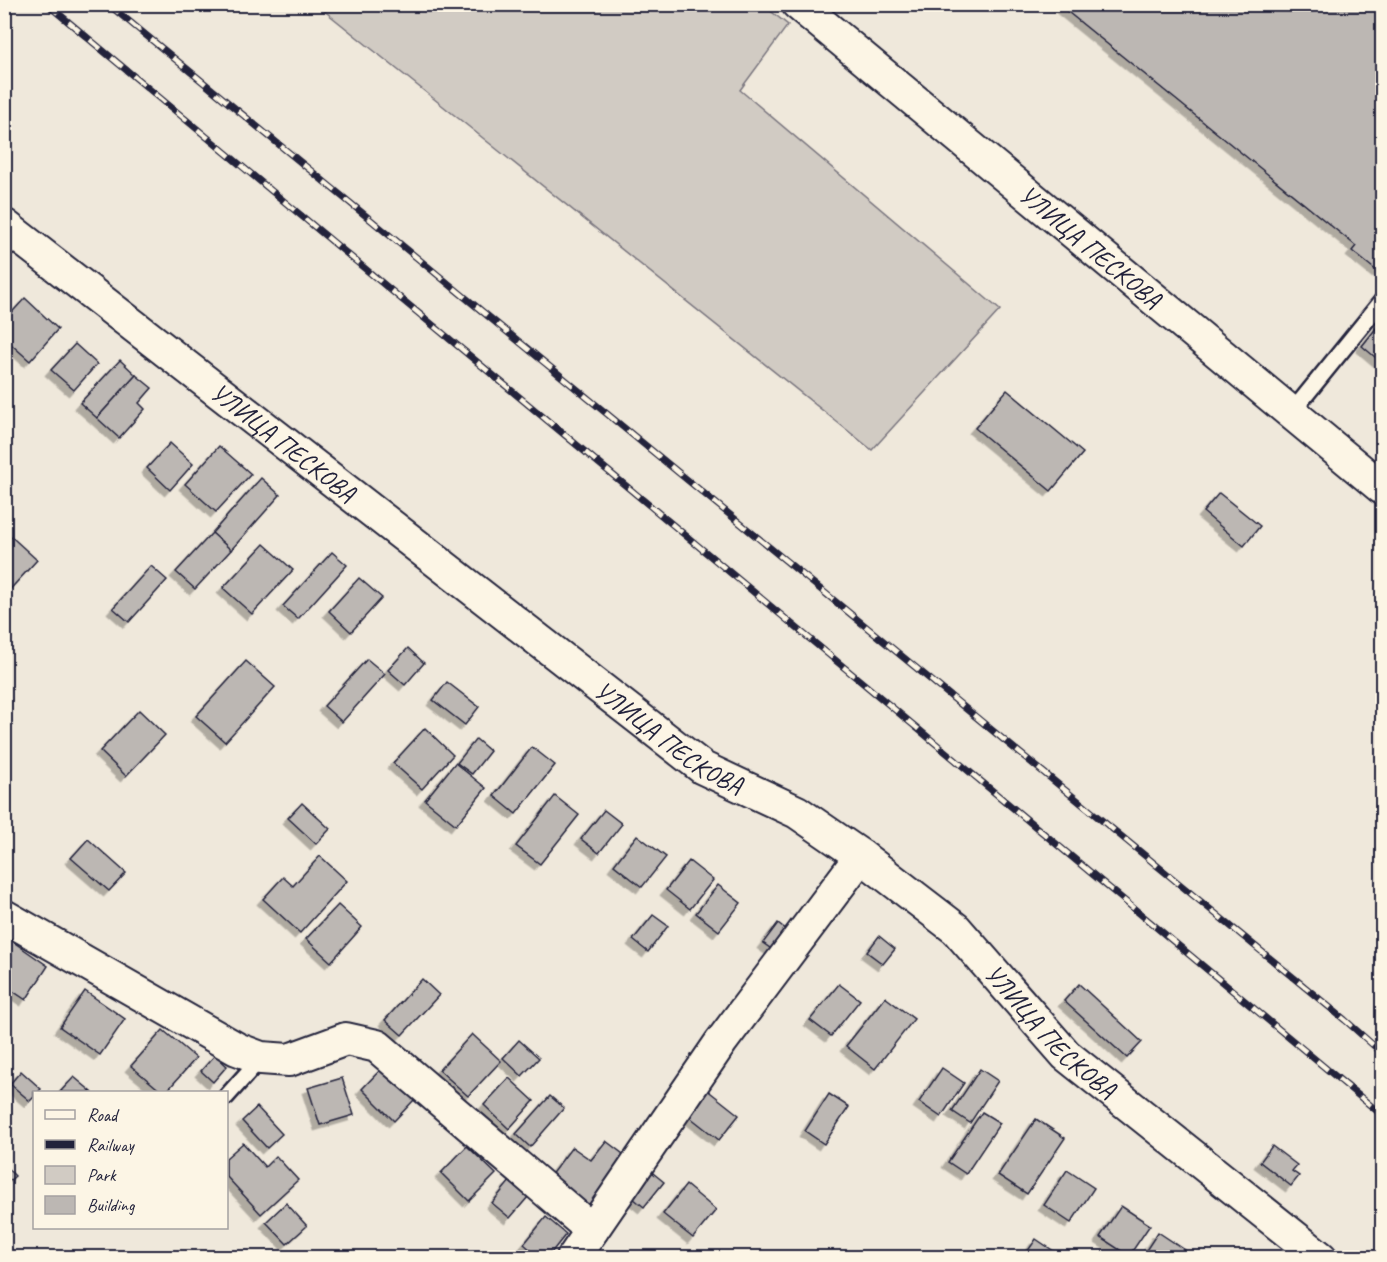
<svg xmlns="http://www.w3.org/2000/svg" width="1387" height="1262" viewBox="0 0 1387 1262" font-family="Caveat,sans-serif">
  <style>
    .green { fill: #d1cbc3; stroke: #7a767f; stroke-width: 1.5 }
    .building { fill: #bcb7b3; stroke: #22223b; stroke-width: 1.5; filter: url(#shadow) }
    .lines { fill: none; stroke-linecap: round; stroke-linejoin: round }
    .service-casing { stroke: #22223b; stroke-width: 20 }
    .minor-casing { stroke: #22223b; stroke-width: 36 }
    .service { stroke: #fcf5e5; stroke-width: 15 }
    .minor { stroke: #fcf5e5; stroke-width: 32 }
    .rail-casing { stroke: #22223b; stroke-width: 7 }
    .rail { stroke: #fcf5e5; stroke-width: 4.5; stroke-dasharray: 14; stroke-linecap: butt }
    .labels { text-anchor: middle; stroke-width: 4.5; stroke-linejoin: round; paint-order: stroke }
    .street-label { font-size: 26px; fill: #22223b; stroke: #fcf5e5 }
  </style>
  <defs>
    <filter id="shadow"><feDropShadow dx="-5.5" dy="5.5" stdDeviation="0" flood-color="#0004"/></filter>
  </defs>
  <rect width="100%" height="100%" fill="#efe8db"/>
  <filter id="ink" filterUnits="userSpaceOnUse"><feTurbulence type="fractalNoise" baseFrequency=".0167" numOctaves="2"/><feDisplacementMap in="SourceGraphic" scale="12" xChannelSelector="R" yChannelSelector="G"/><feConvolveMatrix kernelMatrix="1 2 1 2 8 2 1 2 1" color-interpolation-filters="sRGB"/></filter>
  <g filter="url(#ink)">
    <!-- green -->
    <path class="green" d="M317,5H763L788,25L740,90L1000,310L872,450Z"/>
    <!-- building -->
    <g class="building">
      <path d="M1058,4H1374L1382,11V266L1378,272L1352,251L1356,246Z"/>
      <path d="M25,298L58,329L30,361L4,338V321Z"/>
      <path d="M1382,321V363L1362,346Z"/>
      <path d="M75,344L97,364L74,390L51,370Z"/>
      <path d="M120,360L136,375L97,418L80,403Z"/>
      <path d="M136,375L152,388L139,403L145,409L119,438L97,418Z"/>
      <path d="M1007,390L1083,453L1051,491L975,428Z"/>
      <path d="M170,443L193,464L170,490L147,468Z"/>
      <path d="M219,446L251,474L216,512L185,484Z"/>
      <path d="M261,478L280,495L231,550L212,533Z"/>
      <path d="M1219,493L1260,526L1244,546L1203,512Z"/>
      <path d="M4,530L37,560L4,596Z"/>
      <path d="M212,533L231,550L195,589L176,572Z"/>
      <path d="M264,544L293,570L252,614L223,588Z"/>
      <path d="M332,552L347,565L298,619L283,606Z"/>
      <path d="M151,566L167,580L129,622L113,608Z"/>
      <path d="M359,578L382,598L351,632L329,611Z"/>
      <path d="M408,648L424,663L405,685L388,670Z"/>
      <path d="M367,659L385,674L342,722L324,706Z"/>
      <path d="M246,661L275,687L225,742L196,716Z"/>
      <path d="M447,682L479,707L465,725L433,700Z"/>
      <path d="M139,710L165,735L126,776L100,751Z"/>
      <path d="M425,728L453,755L422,789L393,763Z"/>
      <path d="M476,739L490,751L472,774L457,763Z"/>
      <path d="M532,747L555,765L516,814L494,796Z"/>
      <path d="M455,763L486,788L456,825L425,800Z"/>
      <path d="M555,796L579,815L540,864L516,846Z"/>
      <path d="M302,803L330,829L316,844L288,818Z"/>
      <path d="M604,810L622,824L599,853L581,839Z"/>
      <path d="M637,835L666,857L642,887L614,865Z"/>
      <path d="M88,839L126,873L109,891L71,858Z"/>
      <path d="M320,856L347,881L300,933L263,899L283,877L293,886Z"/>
      <path d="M689,861L713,880L690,909L666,890Z"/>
      <path d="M718,885L741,903L719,931L696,913Z"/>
      <path d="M338,905L362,927L331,962L306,939Z"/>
      <path d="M653,915L668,926L648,952L633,940Z"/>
      <path d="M778,923L792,934L777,953L763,943Z"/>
      <path d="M879,936L895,949L883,964L867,952Z"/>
      <path d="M6,937L48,966L26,1000L4,985V939Z"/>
      <path d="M422,979L439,995L402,1035L385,1020Z"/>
      <path d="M839,984L860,1000L831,1036L810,1020Z"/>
      <path d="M1079,984L1142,1042L1127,1058L1064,1001Z"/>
      <path d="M85,991L125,1019L100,1055L60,1027Z"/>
      <path d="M885,997L914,1019L875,1069L846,1046Z"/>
      <path d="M163,1030L196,1058L166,1092H162L131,1066Z"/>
      <path d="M472,1034L501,1061L468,1096L439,1070Z"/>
      <path d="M519,1040L539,1058L522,1076L503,1058Z"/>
      <path d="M215,1055L227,1066L213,1082L201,1071Z"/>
      <path d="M942,1068L964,1083L941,1117L919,1102Z"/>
      <path d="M381,1069L414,1100L394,1121L362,1089Z"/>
      <path d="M980,1069L998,1081L970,1123L952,1111Z"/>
      <path d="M21,1071L41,1089L38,1092H34V1097L30,1101L10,1084Z"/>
      <path d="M74,1077L92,1092H60Z"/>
      <path d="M342,1078L354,1115L320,1125L308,1088Z"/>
      <path d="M509,1078L534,1101L509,1129L484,1105Z"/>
      <path d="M706,1089L739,1115L719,1140L686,1114Z"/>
      <path d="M829,1094L849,1107L824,1144L805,1131Z"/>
      <path d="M550,1096L564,1108L530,1147L516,1134Z"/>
      <path d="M257,1107L282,1134L267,1148L242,1121Z"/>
      <path d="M982,1112L1000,1123L966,1174L948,1162Z"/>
      <path d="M1036,1119L1065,1138L1027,1194L998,1175Z"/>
      <path d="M606,1141L627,1157L589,1206L550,1176L572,1147L591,1160Z"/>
      <path d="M243,1143L265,1167L276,1156L298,1180L261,1214L226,1176V1158Z"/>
      <path d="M467,1146L496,1174L469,1201L441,1173Z"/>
      <path d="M1272,1146L1297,1165L1292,1171L1299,1176L1291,1186L1260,1162Z"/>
      <path d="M4,1165L15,1176L4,1186Z"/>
      <path d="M648,1169L664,1182L644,1207L628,1194Z"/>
      <path d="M1067,1170L1094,1188L1071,1223L1044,1205Z"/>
      <path d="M510,1181L528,1197L510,1218L492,1203Z"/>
      <path d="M686,1185L716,1210L693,1238L663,1214Z"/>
      <path d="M286,1203L307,1226L287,1244L266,1222Z"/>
      <path d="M1121,1206L1150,1225L1129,1256L1100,1237Z"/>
      <path d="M546,1217L566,1234L547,1258H540L524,1244Z"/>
      <path d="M1158,1232L1185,1250L1180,1258H1141Z"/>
      <path d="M1036,1239L1064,1258H1023Z"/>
    </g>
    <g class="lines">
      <defs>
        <g id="service">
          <path d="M1292,412L1382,301"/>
          <path d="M226,1097L261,1058"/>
        </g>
        <g id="minor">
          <path id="s1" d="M798,4L1382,488"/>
          <path id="s2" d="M4,225L703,768L797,812L861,856L956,929L1066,1055L1321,1258"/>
          <path d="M4,916L237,1049L261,1058L289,1060L346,1039L377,1046L592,1230"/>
          <path d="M573,1258L721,1042L861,856"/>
        </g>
      </defs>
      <!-- service casing -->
      <use href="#service" class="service-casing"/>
      <!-- minor casing -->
      <use href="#minor" class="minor-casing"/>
      <!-- service -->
      <use href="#service" class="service"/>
      <!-- minor -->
      <use href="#minor" class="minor"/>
      <defs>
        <g id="rail">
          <path d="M47,4L1382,1115"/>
          <path d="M108,4L1345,1020L1382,1053"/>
        </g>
      </defs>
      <!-- rail casing -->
      <use href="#rail" class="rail-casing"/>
      <!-- rail -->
      <use href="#rail" class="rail"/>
    </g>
  </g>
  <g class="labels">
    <!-- street labels -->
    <g class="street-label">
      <text dy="9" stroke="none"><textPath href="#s1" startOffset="380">УЛИЦА ПЕСКОВА</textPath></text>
      <text dy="9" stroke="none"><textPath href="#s2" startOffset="354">УЛИЦА ПЕСКОВА</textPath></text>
      <text dy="9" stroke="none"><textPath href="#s2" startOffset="840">УЛИЦА ПЕСКОВА</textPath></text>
      <text dy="9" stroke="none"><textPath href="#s2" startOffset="1326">УЛИЦА ПЕСКОВА</textPath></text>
    </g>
  </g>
  <!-- margin -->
  <rect width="1387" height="1262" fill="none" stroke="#fcf5e5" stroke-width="24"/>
  <rect x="12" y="12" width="1363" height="1238" fill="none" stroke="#22223b" stroke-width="2" filter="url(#ink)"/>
  <!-- legend -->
  <rect x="33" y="1091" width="195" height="138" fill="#fcf5e5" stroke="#a5a1a1" stroke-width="1.5"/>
  <rect x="45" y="1110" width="30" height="9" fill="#fcf5e5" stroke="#a5a1a1" stroke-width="1.5"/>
  <text x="87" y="1121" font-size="18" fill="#22223b">Road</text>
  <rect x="45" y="1140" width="30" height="9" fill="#22223b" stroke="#a5a1a1" stroke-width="1.5"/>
  <text x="87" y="1151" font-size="18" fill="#22223b">Railway</text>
  <rect x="45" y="1166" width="30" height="18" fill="#d1cbc3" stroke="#a5a1a1" stroke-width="1.5"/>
  <text x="87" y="1181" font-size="18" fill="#22223b">Park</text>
  <rect x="45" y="1196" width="30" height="18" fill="#bcb7b3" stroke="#a5a1a1" stroke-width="1.5"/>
  <text x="87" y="1211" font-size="18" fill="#22223b">Building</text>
</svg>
